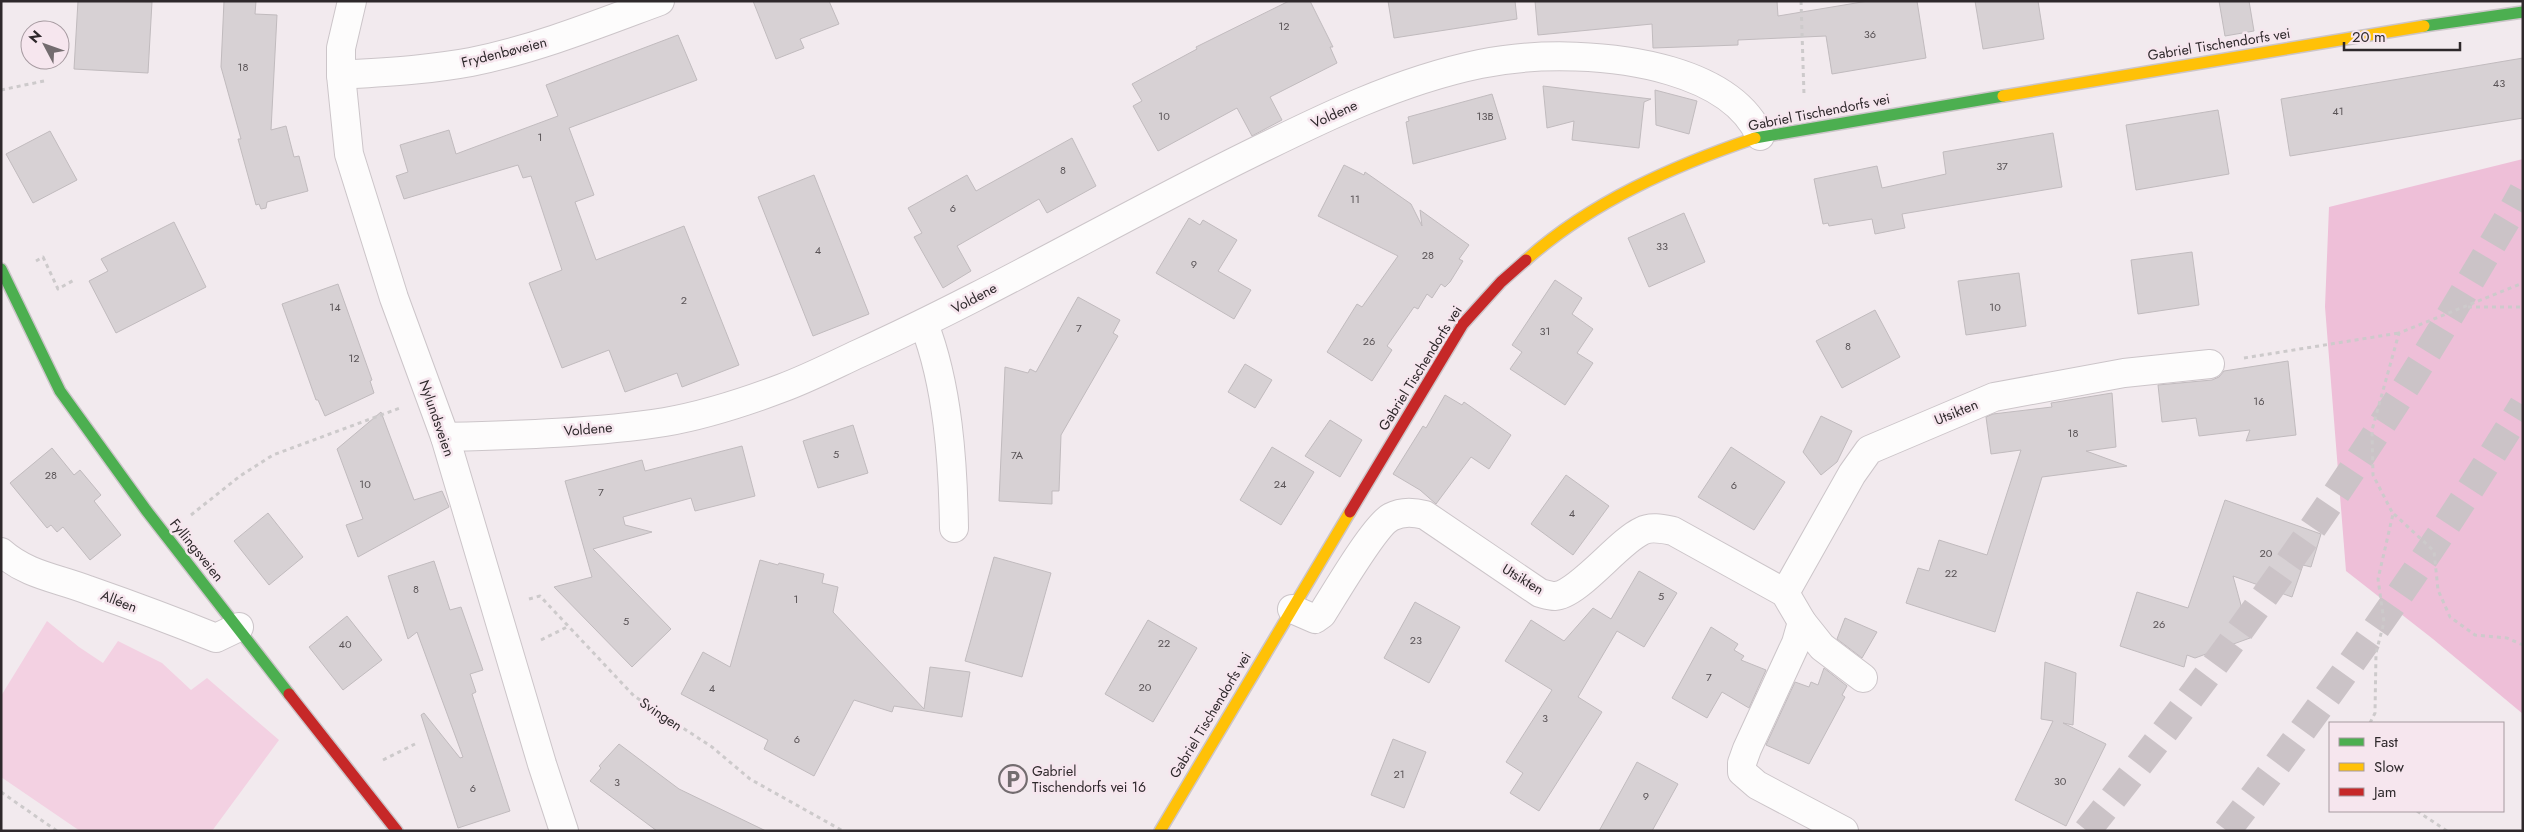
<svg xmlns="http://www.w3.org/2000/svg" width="2524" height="832" viewBox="0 0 2524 832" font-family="Jost,sans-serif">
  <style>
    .green { fill: #f3d1e2 }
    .forest { fill: #eebfd8 }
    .building { fill: #d7d1d4; stroke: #c1bbbe }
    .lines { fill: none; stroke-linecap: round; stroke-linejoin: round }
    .highway-tunnel { stroke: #cbc3c7; stroke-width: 28; stroke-dasharray: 28 14; stroke-linecap: butt }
    .street-casing { stroke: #ccc5c9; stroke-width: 30 }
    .fast-casing { stroke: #ccc5c9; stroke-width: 14 }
    .slow-casing { stroke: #ccc5c9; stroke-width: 14 }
    .jam-casing { stroke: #ccc5c9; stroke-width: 14 }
    .path { stroke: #cdcacb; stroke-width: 3; stroke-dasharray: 4 4; stroke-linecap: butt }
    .street { stroke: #fdfcfc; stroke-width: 28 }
    .fast { stroke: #4caf50; stroke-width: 11 }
    .slow { stroke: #ffc107; stroke-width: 11 }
    .jam { stroke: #c62828; stroke-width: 11 }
    .labels { text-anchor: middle; stroke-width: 5; stroke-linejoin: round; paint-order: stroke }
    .number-label { font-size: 11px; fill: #595356 }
    .street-label { font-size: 14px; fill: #2e282b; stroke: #f6e6ee }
    .poi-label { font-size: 14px; fill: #2e282b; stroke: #f6e6ee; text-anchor: start }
  </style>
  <rect width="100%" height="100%" fill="#f2eaee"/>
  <!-- green -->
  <path class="green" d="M47,621L79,647L103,663L118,641L162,663L191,690L207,678L279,740L212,831H80L1,777V696Z"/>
  <!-- forest -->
  <path class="forest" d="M2523,159V714L2433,639L2346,571L2325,307L2329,207Z"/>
  <!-- building -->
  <g class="building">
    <path d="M78,1L152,2L148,73L74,69Z"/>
    <path d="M224,1H256L255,14L277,15L271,130L286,126L294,157L299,156L308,191L267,202L266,208L261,209L259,204L256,205L238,139H241L221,67Z"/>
    <path d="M753,1H829L839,24L800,39L804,48L776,59Z"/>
    <path d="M1289,1H1310L1333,47H1330L1337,63L1270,97L1282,120L1265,129L1252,136L1237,108L1158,151L1133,106L1142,101L1132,84L1197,49L1196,47Z"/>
    <path d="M1388,1H1515L1517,19L1394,38Z"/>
    <path d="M1535,1H1777L1778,16L1868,1H1917L1926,58L1832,74L1826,36L1738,40V45L1653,48L1652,24L1538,35Z"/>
    <path d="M1975,1H2038L2044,39L1983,49Z"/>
    <path d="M2219,1H2249L2254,31L2225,36Z"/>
    <path d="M678,35L697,80L569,128L594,195L575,202L596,260L684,226L739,365L682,387L677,373L625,392L609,350L562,368L529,283L562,270L531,176L523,178L518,165L404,199L396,176L408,172L400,145L449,130L456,154L558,116L546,85Z"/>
    <path d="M2523,58V118L2290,156L2281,99Z"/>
    <path d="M1543,86L1651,99L1644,102L1639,148L1572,140L1574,121L1547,128Z"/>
    <path d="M1655,90L1697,101L1689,134L1656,125Z"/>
    <path d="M1492,94L1506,139L1413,164L1406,122L1409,121L1408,117Z"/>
    <path d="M2218,110L2229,174L2136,190L2126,125Z"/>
    <path d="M50,131L77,180L33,203L6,154Z"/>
    <path d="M2053,133L2062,187L1902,214L1905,228L1875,234L1872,219L1829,226L1828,223L1823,224L1814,179L1877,166L1882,188L1946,174L1943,152Z"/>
    <path d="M1072,138L1096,186L1047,213L1039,199L957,246L971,271L943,288L914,237L922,233L908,208L967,175L976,191Z"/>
    <path d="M1344,165L1364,175L1365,172L1411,204L1422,226L1420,210L1469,245L1459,259L1463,261L1450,282L1445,287L1441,284L1432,298L1427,294L1418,309L1414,307L1387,346L1392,350L1372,381L1327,352L1357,304L1362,307L1398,256L1318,216Z"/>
    <path d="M814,175L869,314L813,336L758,197Z"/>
    <path d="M1684,213L1705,262L1649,287L1628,238Z"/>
    <path d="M1189,218L1200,225L1203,220L1237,240L1218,271L1251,290L1234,319L1156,273Z"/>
    <path d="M174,222L206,287L116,333L89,281L108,271L101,259Z"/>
    <path d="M2192,252L2199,305L2138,314L2131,260Z"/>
    <path d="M2019,273L2026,326L1966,335L1958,281Z"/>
    <path d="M1555,280L1582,298L1572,314L1593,329L1577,353L1593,363L1565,405L1510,369L1522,352L1512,345Z"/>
    <path d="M338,284L372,380L370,381L374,393L325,416L318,400H316L282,304Z"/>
    <path d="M1078,297L1120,320L1113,333L1118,336L1061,435L1059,491H1052V504L999,501L1005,367L1028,373L1030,369L1036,372Z"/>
    <path d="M1875,310L1900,357L1842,388L1816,341Z"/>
    <path d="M2288,361L2296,435L2246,441L2250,430L2199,436L2196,418L2162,422L2158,385L2212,380L2219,377L2224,371Z"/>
    <path d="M1245,364L1272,380L1255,408L1228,392Z"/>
    <path d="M2112,393L2116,447L2086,451L2127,466L2042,477L1995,632L1906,603L1918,568L1929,571L1939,540L1987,555L2021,450L1991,454L1986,417L1993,414L2052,407L2051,403Z"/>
    <path d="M1445,395L1462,405L1464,402L1511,435L1489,469L1471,457L1436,504L1420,490L1393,474L1423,426L1426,428Z"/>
    <path d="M381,412L414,500L442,491L449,507L358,557L346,525L363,519L337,449Z"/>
    <path d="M1821,416L1852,431L1837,462L1821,475L1803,452Z"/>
    <path d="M1330,420L1362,440L1340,477L1305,456Z"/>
    <path d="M853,425L868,473L818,488L803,441Z"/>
    <path d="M742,446L755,496L695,511L691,498L623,517L625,525L652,532L593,549L671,629L632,667L554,587L592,577L565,481L642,460L645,471Z"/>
    <path d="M1272,447L1314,472L1281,525L1240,500Z"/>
    <path d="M1731,447L1785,482L1754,530L1698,497Z"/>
    <path d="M52,448L74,475L80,470L101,495L94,501L121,535L90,560L63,527L57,532L51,525L47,528L10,483Z"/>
    <path d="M1566,475L1609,506L1573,555L1531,524Z"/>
    <path d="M2225,500L2321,534L2311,567L2303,565L2292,597L2233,576L2250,638L2195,658L2187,655L2184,667L2120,646L2137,592L2188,608Z"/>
    <path d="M268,513L303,557L269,585L234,541Z"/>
    <path d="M994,557L1051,573L1022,677L965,661Z"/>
    <path d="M760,560L778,565L779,563L824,574L822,583L838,587L833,612L924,709L930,667L970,672L962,717L894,706L892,712L854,700L814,776L764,749L768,740L681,694L703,652L730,667Z"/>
    <path d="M434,561L450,610L461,607L483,670L470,674L476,692L472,694L510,811L458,828L421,715L424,713L460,758L463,757L417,632L408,639L388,576Z"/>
    <path d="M1639,571L1677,593L1644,647L1617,631L1578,697L1602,712L1539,811L1510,793L1523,773L1506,762L1552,690L1505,661L1531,620L1564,641L1593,608L1611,619Z"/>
    <path d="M1415,602L1460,627L1429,683L1384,658Z"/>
    <path d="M347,616L382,660L343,690L309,647Z"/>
    <path d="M1845,618L1877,632L1862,658L1837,639Z"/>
    <path d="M1148,620L1197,648L1153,722L1105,694Z"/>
    <path d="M1711,627L1738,644L1734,650L1744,656L1741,660L1766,670L1749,708L1722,692L1707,718L1672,698Z"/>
    <path d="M2045,662L2076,673L2073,725L2063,723L2106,744L2066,826L2015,800L2053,721L2041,719Z"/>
    <path d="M1824,668L1847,686L1842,695L1845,697L1809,764L1766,745L1795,682L1809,687L1811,682L1818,685Z"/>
    <path d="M1393,739L1426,752L1404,808L1371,795Z"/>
    <path d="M619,744L679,789L766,831H657L590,781L601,768L599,766Z"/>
    <path d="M1637,762L1678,784L1652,831H1599Z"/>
  </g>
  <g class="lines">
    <!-- highway-tunnel -->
    <g class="highway-tunnel">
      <path d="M2087,831C2224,659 2352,481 2464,292C2483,259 2504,226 2523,191"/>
      <path d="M2227,831C2332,693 2433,553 2523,405"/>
    </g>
    <defs>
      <g id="street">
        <path d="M352,1L341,48V75L349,154L394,298L445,437L542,764L564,831"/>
        <path d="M341,75C385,72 428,70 471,62C536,49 598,24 660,1"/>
        <path d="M924,324C948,386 953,462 954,528"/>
        <path d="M445,437C516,435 595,433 665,422C705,415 745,402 782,388C809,378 834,365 860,353C992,293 1118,219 1248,155C1323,118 1398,81 1480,64C1538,52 1614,54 1671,71C1708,82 1744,100 1760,136"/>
        <path d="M1,552C27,575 57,578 88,590C131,605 174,621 216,638L239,627"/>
        <path d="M1785,593L1852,474L1869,450L1994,397L2124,373L2210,364"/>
        <path d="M1292,609L1315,619L1322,614C1334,595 1375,525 1391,517C1402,511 1414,512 1425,515L1540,593C1544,594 1550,596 1555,596C1578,595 1619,541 1642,531C1651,526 1663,529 1673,531L1785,593L1802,622L1822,647L1863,678"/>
        <path d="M1802,622L1796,643L1747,749L1742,763V772L1757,785L1844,831"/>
      </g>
      <g id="fast">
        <path d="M2424,26L2523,12"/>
        <path d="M1755,138L2003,96"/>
        <path d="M1,269L60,391L146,510L289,694"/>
      </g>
      <g id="slow">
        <path d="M2003,96L2424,26"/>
        <path d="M1526,260C1591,202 1673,166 1755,138"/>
        <path d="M1160,831L1350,512"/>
      </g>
      <g id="jam">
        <path d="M1350,512L1463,324L1501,282L1526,260"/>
        <path d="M289,694L397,831"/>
      </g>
    </defs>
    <!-- street casing -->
    <use href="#street" class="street-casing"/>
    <!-- fast casing -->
    <use href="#fast" class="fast-casing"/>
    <!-- slow casing -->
    <use href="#slow" class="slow-casing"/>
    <!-- jam casing -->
    <use href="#jam" class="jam-casing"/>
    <!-- path -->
    <g class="path">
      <path d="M1801,1L1804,95"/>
      <path d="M1,90L44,81"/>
      <path d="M36,261L43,257L58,289L74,280"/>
      <path d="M2468,307H2523"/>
      <path d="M2244,358L2399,333"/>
      <path d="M2394,514L2434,551L2438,590L2450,617L2475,635L2507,638L2523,645"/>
      <path d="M191,515L240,476L273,455L400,408"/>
      <path d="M529,599L540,596L634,696L712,747L750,779L843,831"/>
      <path d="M541,640L567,627"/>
      <path d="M2370,723L2375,713L2376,653L2384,622L2378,579L2393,514L2373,475L2372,430L2399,333L2523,283"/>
      <path d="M383,760L415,744"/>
      <path d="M1,792L57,831"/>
      <path d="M2417,811L2447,831"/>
    </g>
    <!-- street -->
    <use href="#street" class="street"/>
    <!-- fast -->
    <use href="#fast" class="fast"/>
    <!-- slow -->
    <use href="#slow" class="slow"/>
    <!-- jam -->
    <use href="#jam" class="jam"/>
  </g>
  <!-- icons -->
  <defs>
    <symbol id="parking-ring" viewBox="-11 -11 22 22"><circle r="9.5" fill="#f6e6ee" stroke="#736c6f" stroke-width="1.5"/><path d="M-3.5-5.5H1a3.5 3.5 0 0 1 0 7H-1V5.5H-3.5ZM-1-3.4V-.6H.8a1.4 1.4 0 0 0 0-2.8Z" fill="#736c6f"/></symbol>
  </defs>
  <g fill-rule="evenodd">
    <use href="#parking-ring" x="997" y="763" width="32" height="32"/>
  </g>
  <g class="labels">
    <!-- number labels -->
    <g class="number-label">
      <text x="1284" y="30">12</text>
      <text x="1870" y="38">36</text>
      <text x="243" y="71">18</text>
      <text x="2499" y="87">43</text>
      <text x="2338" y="115">41</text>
      <text x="1164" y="120">10</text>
      <text x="1485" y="120">13B</text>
      <text x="540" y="141">1</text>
      <text x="2002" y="170">37</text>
      <text x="1063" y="174">8</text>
      <text x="1355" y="203">11</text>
      <text x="953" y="212">6</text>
      <text x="1662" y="250">33</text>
      <text x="818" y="254">4</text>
      <text x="1428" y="259">28</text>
      <text x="1194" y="268">9</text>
      <text x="684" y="304">2</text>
      <text x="335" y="311">14</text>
      <text x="1995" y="311">10</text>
      <text x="1079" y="332">7</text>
      <text x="1545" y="335">31</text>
      <text x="1369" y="345">26</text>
      <text x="1848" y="350">8</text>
      <text x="354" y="362">12</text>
      <text x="2259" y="405">16</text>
      <text x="2073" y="437">18</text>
      <text x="836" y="458">5</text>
      <text x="1017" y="459">7A</text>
      <text x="51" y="479">28</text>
      <text x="365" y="488">10</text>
      <text x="1280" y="488">24</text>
      <text x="1734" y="489">6</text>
      <text x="601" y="496">7</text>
      <text x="1572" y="517">4</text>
      <text x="2266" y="557">20</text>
      <text x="1951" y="577">22</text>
      <text x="416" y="593">8</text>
      <text x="1661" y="600">5</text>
      <text x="796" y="603">1</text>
      <text x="626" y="625">5</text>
      <text x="2159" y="628">26</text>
      <text x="1416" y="644">23</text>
      <text x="1164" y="647">22</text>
      <text x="345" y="648">40</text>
      <text x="1709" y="681">7</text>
      <text x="1145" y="691">20</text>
      <text x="712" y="692">4</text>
      <text x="1545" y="722">3</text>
      <text x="797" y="743">6</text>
      <text x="1399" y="778">21</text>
      <text x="2060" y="785">30</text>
      <text x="617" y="786">3</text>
      <text x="473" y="792">6</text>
      <text x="1646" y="800">9</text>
    </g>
    <!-- street labels -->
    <g class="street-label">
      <text transform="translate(2219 44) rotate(-9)" y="5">Gabriel Tischendorfs vei</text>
      <text transform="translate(504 52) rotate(-14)" y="5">Frydenbøveien</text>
      <text transform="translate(1819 112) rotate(-11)" y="5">Gabriel Tischendorfs vei</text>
      <text transform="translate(1334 114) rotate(-24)" y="5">Voldene</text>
      <text transform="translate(974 298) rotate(-28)" y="5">Voldene</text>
      <text transform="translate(1420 368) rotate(-58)" y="5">Gabriel Tischendorfs vei</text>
      <text transform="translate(1956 412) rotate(-22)" y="5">Utsikten</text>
      <text transform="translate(437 418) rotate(71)" y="5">Nylundsveien</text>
      <text transform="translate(588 429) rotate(-5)" y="5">Voldene</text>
      <text transform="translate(197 550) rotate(51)" y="5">Fyllingsveien</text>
      <text transform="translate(1523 579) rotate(31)" y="5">Utsikten</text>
      <text transform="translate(119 601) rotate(21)" y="5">Alléen</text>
      <text transform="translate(661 714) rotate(34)" y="5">Svingen</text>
      <text transform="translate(1210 715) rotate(-59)" y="5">Gabriel Tischendorfs vei</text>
    </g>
    <!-- poi labels -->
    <g class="poi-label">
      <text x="1032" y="776">Gabriel<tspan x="1032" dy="16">Tischendorfs vei 16</tspan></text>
    </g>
  </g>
  <!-- border -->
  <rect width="2524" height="832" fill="none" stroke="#2e282b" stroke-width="5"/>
  <!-- legend -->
  <rect x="2329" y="722" width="175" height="90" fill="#f6e6ee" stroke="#a69aa0"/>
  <rect x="2339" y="738" width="25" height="8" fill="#4caf50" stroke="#a69aa0"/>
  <text x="2374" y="747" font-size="15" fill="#2e282b">Fast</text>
  <rect x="2339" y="763" width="25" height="8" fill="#ffc107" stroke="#a69aa0"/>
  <text x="2374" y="772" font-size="15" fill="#2e282b">Slow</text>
  <rect x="2339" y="788" width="25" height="8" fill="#c62828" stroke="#a69aa0"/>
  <text x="2374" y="797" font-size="15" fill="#2e282b">Jam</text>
  <!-- north arrow -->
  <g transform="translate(45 45) rotate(311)"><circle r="24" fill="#f6e6ee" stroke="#a69aa0"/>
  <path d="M0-4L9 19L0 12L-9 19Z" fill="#736c6f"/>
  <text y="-8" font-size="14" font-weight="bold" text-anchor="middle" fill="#2e282b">N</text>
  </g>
  <!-- scale -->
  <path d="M2344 42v8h116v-8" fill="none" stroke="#2e282b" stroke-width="2.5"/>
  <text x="2352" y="42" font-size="15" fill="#2e282b" stroke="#f6e6ee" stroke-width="4" paint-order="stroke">20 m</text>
</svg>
